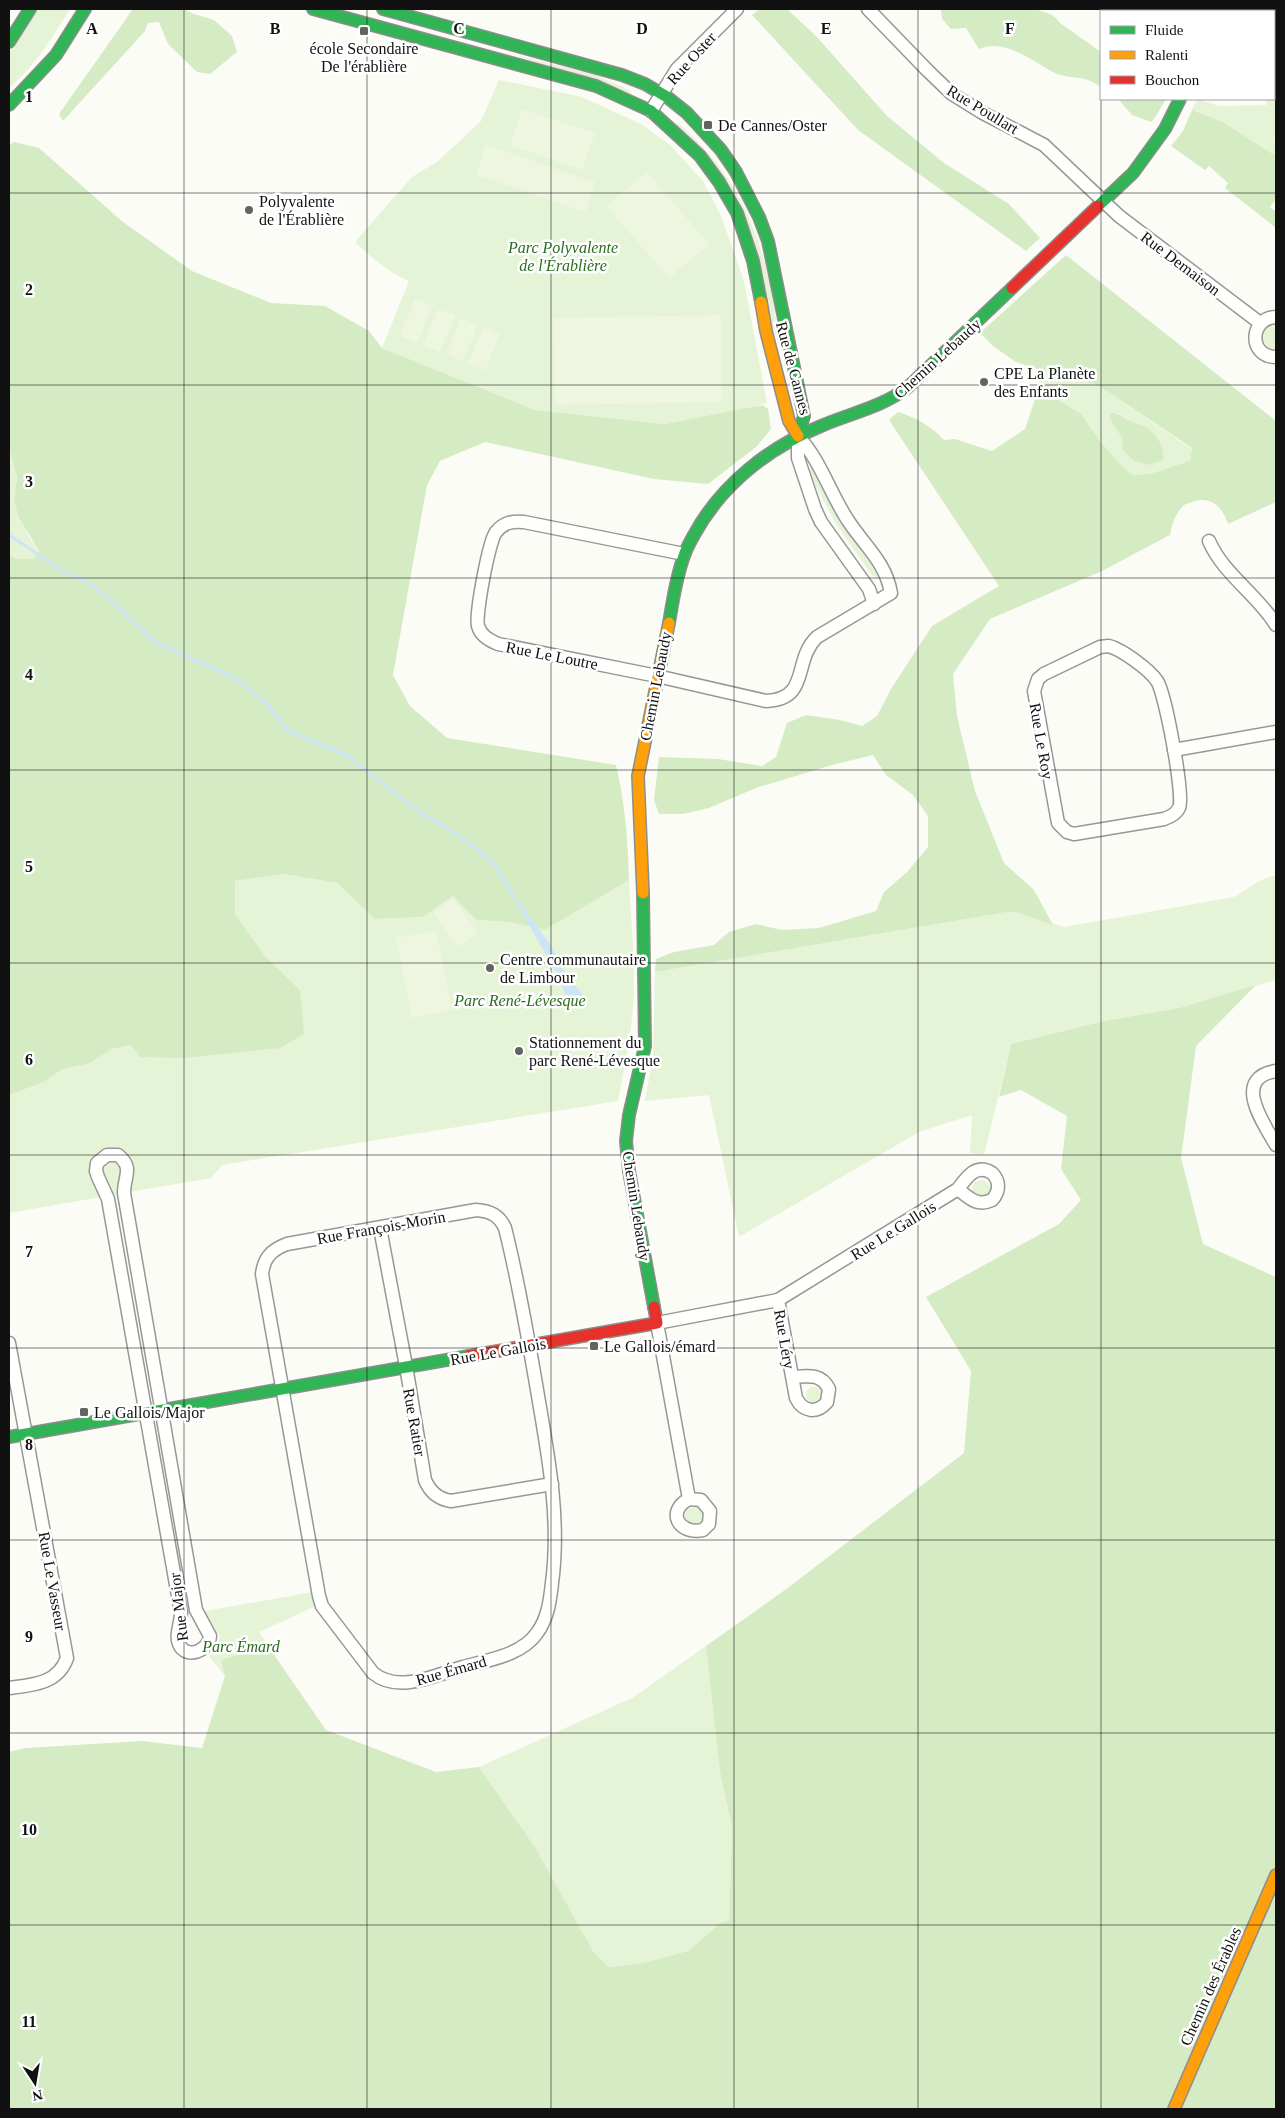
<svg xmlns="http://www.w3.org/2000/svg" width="1285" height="2118" viewBox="0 0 1285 2118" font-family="Georgia,serif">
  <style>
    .green { fill: #e5f3d7; fill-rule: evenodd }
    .forest { fill: #d5ebc4 }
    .pitch { fill: #eff6e0 }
    .water { fill: #cce6f8 }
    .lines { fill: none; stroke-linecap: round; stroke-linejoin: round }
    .stream { stroke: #cce6f8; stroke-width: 3 }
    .street-casing { stroke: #979795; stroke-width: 15 }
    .fast-casing { stroke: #8d8d8b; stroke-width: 14 }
    .slow-casing { stroke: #8d8d8b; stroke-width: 14 }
    .jam-casing { stroke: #8d8d8b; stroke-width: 14 }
    .street { stroke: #fffffe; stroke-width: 12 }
    .fast { stroke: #30b455; stroke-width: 11 }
    .slow { stroke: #ff9f0a; stroke-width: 11 }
    .jam { stroke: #e5322d; stroke-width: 11 }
    .grid { fill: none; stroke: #111; stroke-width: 1; stroke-opacity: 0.55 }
    .poi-dot { fill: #636362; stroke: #fff; stroke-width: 2 }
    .labels { text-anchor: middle; stroke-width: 5; stroke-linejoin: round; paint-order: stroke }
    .poi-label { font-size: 16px; fill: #111; stroke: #fff; text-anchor: start }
    .street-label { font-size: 16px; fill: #111; stroke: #fff }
    .park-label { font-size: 16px; font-style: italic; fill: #2a6c1e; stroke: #fff }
    .grid-label { font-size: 16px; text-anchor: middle; font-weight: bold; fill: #111; stroke: #fff; stroke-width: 5; stroke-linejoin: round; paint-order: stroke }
  </style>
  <rect width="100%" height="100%" fill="#fcfcf7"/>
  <!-- green -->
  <g class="green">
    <path d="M37,9H70C53,37 34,67 9,88V53Z"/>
    <path d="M1270,9H1276V135L1274,137L1276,139V156L1223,122L1192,110L1197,99L1219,106L1266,105V99H1274V11H1270Z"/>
    <path d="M512,54L595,75L629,90L632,94Z"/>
    <path d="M499,80L582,97L643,125L670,145L703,181L721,216L744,281L767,403L741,410L665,424L535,410L382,348L409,281C388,272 372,258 355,242L412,177L437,162L481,121Z"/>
    <path d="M674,123L679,124C748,183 770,258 779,345L769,317L755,249Z"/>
    <path d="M1276,324V350L1268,349L1262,343C1260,332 1264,324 1276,324Z"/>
    <path d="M1041,370L1073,377L1098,385L1192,449L1190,462L1150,474L1133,475L1120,464L1100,441L1081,414L1052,396L1037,393ZM1117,413C1134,424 1168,434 1163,460L1123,450L1122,438L1109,418Z"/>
    <path d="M9,447L17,477L14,498L29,537L39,551L34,559H17L9,555Z"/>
    <path d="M810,468L814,470L839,518L878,575L877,578L871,574L836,524L809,473Z"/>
    <path d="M284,874L337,883L375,919L423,917L453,896L476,920L510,922L545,930L629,880C631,921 636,964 633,1006C631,1038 624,1070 618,1101L222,1165L211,1178L9,1213V1095L44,1082L63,1069L88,1064L112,1049L131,1045L140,1057L300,990L265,956L235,914L234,881Z"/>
    <path d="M1272,876H1276V980L1179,1008L1104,1021L1011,1044L984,1155L970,1153L972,1115L919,1132L739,1237L709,1095L645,1101L653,1057L655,972L1007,912L1020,913L1064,927L1234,897L1259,881Z"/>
    <circle cx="981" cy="1189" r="9"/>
    <circle cx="814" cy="1395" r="8"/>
    <circle cx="694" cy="1516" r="9"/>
    <path d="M313,1592L316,1606L259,1632L275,1656L225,1676L209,1656L216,1649L220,1637L205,1611Z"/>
    <path d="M706,1646L720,1772L732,1827L729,1921L720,1923L688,1951L643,1963L609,1967L593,1951L535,1847L479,1767L634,1697Z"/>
  </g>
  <!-- forest -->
  <g class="forest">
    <path d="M133,9H183L194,14L214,20L232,36L237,52L210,74L197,72L168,44L159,22L148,23L145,31L63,121L59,114Z"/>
    <path d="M760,9H787L817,37L887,116L944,163L1009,204L1040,238L1026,251L858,130L752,15Z"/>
    <path d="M941,9H1035C1045,13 1053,12 1060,23L1101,52V87C1096,84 1090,80 1084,79C1075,77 1065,77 1057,74C1034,63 1005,37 979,49L966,28L951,29L942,19Z"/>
    <path d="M1118,99H1166L1156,116L1151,122L1132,115Z"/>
    <path d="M1192,110L1223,122L1276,156V199L1270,207L1276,212V228L1225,188L1228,183L1209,166L1205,170L1171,146L1183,131Z"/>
    <path d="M14,142L39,148L123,222L192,271L271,303L325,306L369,331L382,348L535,410L665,424L763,405L768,409L771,429L756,447L708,484L654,479L485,442L440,461L427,485L393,675L410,706L447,738L616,765C625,803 628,840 629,880L545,930L510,922L476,920L453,896L423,917L375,919L337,883L284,874L235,881V914L265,956L300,990L304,1034L280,1048L183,1058L140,1057L131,1045L112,1049L88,1064L63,1069L44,1082L9,1095V555L17,559H34L39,551L18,516L14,498L17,477L9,447V145Z"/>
    <path d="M1066,255L1276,421V502L1228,524C1223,508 1211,495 1193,502C1190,503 1185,504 1183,506C1175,514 1172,525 1170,535L1102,571L990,619L953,674L957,716L975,791L1004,863L1034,890L1053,925L1020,913L1007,912L655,972L656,959L674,952L714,945L729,932L756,924L782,930L819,928L876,911L884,892L907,872L928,847V816L913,795L886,775L873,755L832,765L756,788L709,808L683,814H659L654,800L659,757L718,759L762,766L776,757L787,723L806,715L840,720L862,726L877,716L891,689L932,626L999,586L889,420L898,412C917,418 931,426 944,440L955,439L992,451L1025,429L1037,393L1052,396L1081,414L1100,441L1120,464L1133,475L1150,474L1190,461L1192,448L1098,385L1073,377L1041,370L1016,362L994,347L980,333Z"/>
    <path d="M1111,413C1119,413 1122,417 1129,420C1133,422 1137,423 1141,425C1154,430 1166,446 1163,460L1148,465L1133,460L1123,450L1122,438L1109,418Z"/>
    <path d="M1256,985L1196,1046L1181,1158L1203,1244L1276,1277V2109H9V1752L25,1748L142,1741L202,1748L225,1676L221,1660L268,1646L326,1730L436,1772L479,1767L535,1847L593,1951L609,1967L643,1963L688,1951L720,1923L729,1921L732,1827L720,1772L706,1646L785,1590L964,1453L971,1371L926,1297L1059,1224L1081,1200L1061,1169L1067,1116L1021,1090L999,1097L1011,1044L1104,1021L1179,1008Z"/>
  </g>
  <!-- pitch -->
  <g class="pitch">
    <path d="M522,109L595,133L582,170L510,145Z"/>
    <path d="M486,145L595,182L585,212L476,175Z"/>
    <path d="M647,172L709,244L669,278L606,206Z"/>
    <path d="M415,299L433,306L417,343L400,336Z"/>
    <path d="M438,309L455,315L440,352L423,345Z"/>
    <path d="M721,315L722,402L555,405L554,318Z"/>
    <path d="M461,318L478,325L463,361L446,354Z"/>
    <path d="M483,327L500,334L485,371L468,364Z"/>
    <path d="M453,898L478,932L458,947L433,913Z"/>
    <path d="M436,931L452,1010L412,1018L396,938Z"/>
  </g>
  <!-- water -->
  <path class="water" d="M513,894L550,944L565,973L582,994L586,1002L583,1007L576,1005L566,995L555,970L518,906Z"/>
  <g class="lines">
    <!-- stream -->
    <path class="stream" d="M9,535L60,569L91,584L118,607L156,643L234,677L266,703L287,730L348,756L418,811L466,840L495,865L514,897"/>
    <defs>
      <g id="street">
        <path d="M868,9L928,71L952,94L981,112L1044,145L1119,216L1260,323"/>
        <path d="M651,111L677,69L737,9"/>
        <path d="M1276,317C1249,318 1248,357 1276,357"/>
        <path d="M798,436V458L815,509L821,522L869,589L874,604"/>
        <path d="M1209,541C1224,575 1257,594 1276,625"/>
        <path d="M684,554L524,522C513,521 504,522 496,532C489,540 475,616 478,626C481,636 489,640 498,644L657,676L766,701C811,699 792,661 817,637L891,593C886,563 865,546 849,522C830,494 821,461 798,436"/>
        <path d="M1108,646C1120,648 1150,670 1157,681C1165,692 1185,798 1179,808C1176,814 1170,817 1164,819L1074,834L1067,832L1058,823L1034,691L1038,679L1044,674L1100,647Z"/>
        <path d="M1174,750L1276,732"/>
        <path d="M1276,1071C1231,1078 1264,1124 1276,1145"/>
        <path d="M107,1155H118C134,1168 124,1176 124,1193L196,1610L210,1636C209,1651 186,1660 179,1644C175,1635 181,1623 181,1613L108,1199L98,1177L96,1171L97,1163Z"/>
        <path d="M476,1210C490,1211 499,1215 505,1228C518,1279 527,1332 536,1384C547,1450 561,1516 552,1583C550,1601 548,1618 537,1633C521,1656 487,1660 463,1667C434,1675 399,1694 373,1673L322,1606L319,1596L262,1274C264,1258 271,1250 287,1244Z"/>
        <path d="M380,1228L406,1366L425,1480C430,1492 438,1499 451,1501L552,1484"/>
        <path d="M778,1300L796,1398C803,1412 817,1414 827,1402L829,1389C821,1373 808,1376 792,1377"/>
        <path d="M9,1343L67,1658C58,1684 32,1685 9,1688"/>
        <path d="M689,1499L701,1500L710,1511L709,1524L703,1530C678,1535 666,1511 689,1499L657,1323L778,1300L958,1189C969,1198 977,1207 992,1200C1000,1191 1000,1181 992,1173C976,1163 967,1177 958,1189"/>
      </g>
      <g id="fast">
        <path d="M313,9L596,86L651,111L700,156L719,182L737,213L753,261L761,302"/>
        <path d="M383,9L622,75L645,84L667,97L687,113L721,150L736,172L759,217L768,241L804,416L798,436"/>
        <path d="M1199,9V11"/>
        <path d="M9,42L30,9"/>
        <path d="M9,105L56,55L85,9"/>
        <path d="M1098,206L1133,173L1165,129L1180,99"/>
        <path d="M669,623C673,600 676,577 684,556C686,549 690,542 694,535C721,485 768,448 821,426C851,413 880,408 907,388L1012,288"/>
        <path d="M643,893L645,1046L629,1115L626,1141L629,1171L654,1307"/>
        <path d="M9,1437L469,1356"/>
      </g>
      <g id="slow">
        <path d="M761,302L766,331L789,421L798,436"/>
        <path d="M643,893L638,776L669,623"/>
        <path d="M1174,2109L1276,1875"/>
      </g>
      <g id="jam">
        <path d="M1012,288L1098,206"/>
        <path d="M469,1356L657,1323L654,1307"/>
      </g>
    </defs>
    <!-- street casing -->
    <use href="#street" class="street-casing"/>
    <!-- fast casing -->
    <use href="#fast" class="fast-casing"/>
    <!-- slow casing -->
    <use href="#slow" class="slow-casing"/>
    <!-- jam casing -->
    <use href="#jam" class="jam-casing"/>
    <!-- street -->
    <use href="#street" class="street"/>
    <!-- fast -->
    <use href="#fast" class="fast"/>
    <!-- slow -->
    <use href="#slow" class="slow"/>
    <!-- jam -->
    <use href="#jam" class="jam"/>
  </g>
  <!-- grid -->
  <path class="grid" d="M184,9V2109M367,9V2109M551,9V2109M734,9V2109M918,9V2109M1101,9V11M1101,99V2109M9,193H1276M9,385H1276M9,578H1276M9,770H1276M9,963H1276M9,1155H1276M9,1348H1276M9,1540H1276M9,1733H1276M9,1925H1276"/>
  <!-- markers -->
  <g class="poi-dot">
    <rect x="359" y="26" width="10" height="10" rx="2.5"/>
    <rect x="703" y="120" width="10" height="10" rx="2.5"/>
    <circle cx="249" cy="210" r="5"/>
    <circle cx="984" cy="382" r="5"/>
    <circle cx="490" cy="968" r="5"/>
    <circle cx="519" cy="1051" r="5"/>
    <rect x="589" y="1341" width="10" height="10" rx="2.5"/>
    <rect x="79" y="1407" width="10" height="10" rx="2.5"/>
  </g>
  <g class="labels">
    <!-- poi labels -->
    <g class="poi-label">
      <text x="364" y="54" text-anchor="middle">école Secondaire<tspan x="364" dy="18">De l'érablière</tspan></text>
      <text x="718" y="131">De Cannes/Oster</text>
      <text x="259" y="207">Polyvalente<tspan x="259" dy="18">de l'Érablière</tspan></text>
      <text x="994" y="379">CPE La Planète<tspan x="994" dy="18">des Enfants</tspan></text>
      <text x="500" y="965">Centre communautaire<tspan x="500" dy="18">de Limbour</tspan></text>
      <text x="529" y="1048">Stationnement du<tspan x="529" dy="18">parc René-Lévesque</tspan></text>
      <text x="604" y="1352">Le Gallois/émard</text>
      <text x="94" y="1418">Le Gallois/Major</text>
    </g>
    <!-- street labels -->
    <g class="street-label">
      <text transform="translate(691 58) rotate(-48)" y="6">Rue Oster</text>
      <text transform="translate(983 109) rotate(31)" y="6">Rue Poullart</text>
      <text transform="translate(1181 263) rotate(37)" y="6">Rue Demaison</text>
      <text transform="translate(937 358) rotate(-42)" y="6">Chemin Lebaudy</text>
      <text transform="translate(794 368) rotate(75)" y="6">Rue de Cannes</text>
      <text transform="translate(552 655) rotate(11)" y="6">Rue Le Loutre</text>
      <text transform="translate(655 686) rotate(-79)" y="6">Chemin Lebaudy</text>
      <text transform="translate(1042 741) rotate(80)" y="6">Rue Le Roy</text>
      <text transform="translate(637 1206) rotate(81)" y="6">Chemin Lebaudy</text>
      <text transform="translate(381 1227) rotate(-10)" y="6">Rue François-Morin</text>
      <text transform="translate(893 1230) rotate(-32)" y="6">Rue Le Gallois</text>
      <text transform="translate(785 1339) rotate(80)" y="6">Rue Léry</text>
      <text transform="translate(498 1351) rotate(-10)" y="6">Rue Le Gallois</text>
      <text transform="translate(415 1422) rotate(80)" y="6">Rue Ratier</text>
      <text transform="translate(53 1581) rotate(80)" y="6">Rue Le Vasseur</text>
      <text transform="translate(178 1607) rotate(-97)" y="6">Rue Major</text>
      <text transform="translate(451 1670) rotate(-16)" y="6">Rue Émard</text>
      <text transform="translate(1210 1986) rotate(-66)" y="6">Chemin des Érables</text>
    </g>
    <!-- park labels -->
    <g class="park-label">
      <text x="563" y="253">Parc Polyvalente<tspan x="563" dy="18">de l'Érablière</tspan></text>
      <text x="520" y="1006">Parc René-Lévesque</text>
      <text x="241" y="1652">Parc Émard</text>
    </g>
  </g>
  <g class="grid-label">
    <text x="92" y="34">A</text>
    <text x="275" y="34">B</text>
    <text x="459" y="34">C</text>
    <text x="642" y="34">D</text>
    <text x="826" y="34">E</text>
    <text x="1010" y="34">F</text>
    <text x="29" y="102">1</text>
    <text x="29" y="295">2</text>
    <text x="29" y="487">3</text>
    <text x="29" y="680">4</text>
    <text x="29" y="872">5</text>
    <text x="29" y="1065">6</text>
    <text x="29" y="1257">7</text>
    <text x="29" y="1450">8</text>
    <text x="29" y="1642">9</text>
    <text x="29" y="1835">10</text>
    <text x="29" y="2027">11</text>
  </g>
  <!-- border -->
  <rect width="1285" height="2118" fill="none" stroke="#111111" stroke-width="20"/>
  <!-- legend -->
  <rect x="1100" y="10" width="175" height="90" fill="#ffffff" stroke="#a0a0a0"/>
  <rect x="1110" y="26" width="25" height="8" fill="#30b455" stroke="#a0a0a0"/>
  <text x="1145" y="35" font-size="15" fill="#111111">Fluide</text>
  <rect x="1110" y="51" width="25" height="8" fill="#ff9f0a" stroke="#a0a0a0"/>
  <text x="1145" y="60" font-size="15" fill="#111111">Ralenti</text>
  <rect x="1110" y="76" width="25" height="8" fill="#e5322d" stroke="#a0a0a0"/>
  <text x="1145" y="85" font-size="15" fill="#111111">Bouchon</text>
  <!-- north arrow -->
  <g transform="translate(35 2083) rotate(168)" stroke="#ffffff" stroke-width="4" paint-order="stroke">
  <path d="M0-4L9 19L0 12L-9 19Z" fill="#111111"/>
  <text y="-8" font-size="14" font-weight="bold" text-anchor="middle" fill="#111111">N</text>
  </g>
</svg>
